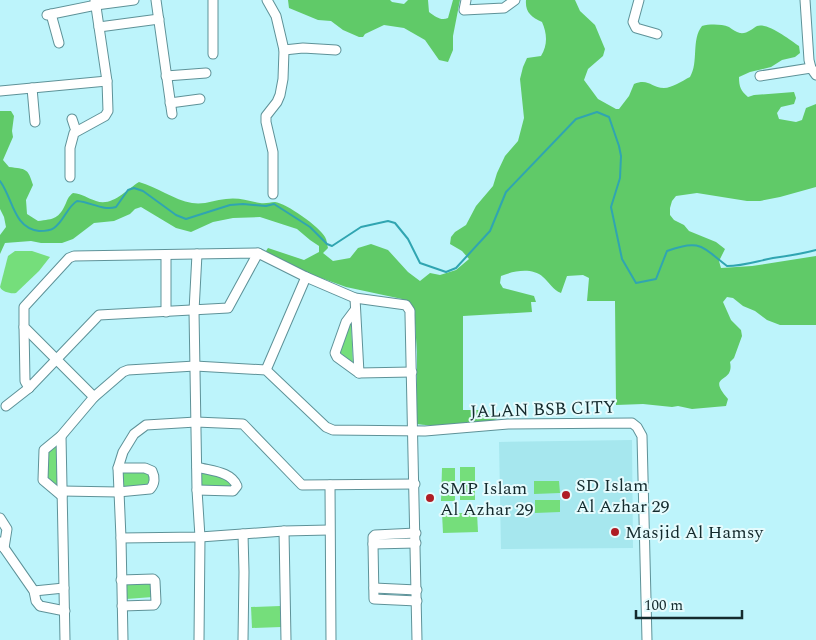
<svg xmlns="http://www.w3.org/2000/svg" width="816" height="640" viewBox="0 0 816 640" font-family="Spectral,serif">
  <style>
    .built { fill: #a6e7ee }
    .green { fill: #75de7b }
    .forest { fill: #60ca68 }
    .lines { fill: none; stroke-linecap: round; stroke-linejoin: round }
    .stream { stroke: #30a5b1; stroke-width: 2 }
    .street-casing { stroke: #5e9298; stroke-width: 11 }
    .street { stroke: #fff; stroke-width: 9 }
    .poi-dot { fill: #af1d25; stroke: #e5fbfd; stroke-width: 2 }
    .labels { text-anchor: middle; stroke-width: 4; stroke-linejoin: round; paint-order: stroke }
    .street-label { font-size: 18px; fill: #142a2d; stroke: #e5fbfd }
    .poi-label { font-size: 18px; fill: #142a2d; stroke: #e5fbfd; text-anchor: start }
  </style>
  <rect width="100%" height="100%" fill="#bdf4fb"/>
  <!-- built -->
  <path class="built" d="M632,440L633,548L501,549L499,442Z"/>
  <!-- green -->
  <g class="green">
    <path d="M15,251H32L50,257L39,271L16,293C11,294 2,292 0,287L8,256Z"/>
    <path d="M351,322L353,363L339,352Z"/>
    <path d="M58,444V486L47,477V452Z"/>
    <rect x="460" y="467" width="15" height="33"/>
    <path d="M442,468H455V501H441Z"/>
    <path d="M148,471L150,479L147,485L124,487L121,479L123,472Z"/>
    <path d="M201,472L221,474L232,483L231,487L201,486Z"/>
    <path d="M534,481H559L560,493L534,494Z"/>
    <path d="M535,500H560V512L535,513Z"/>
    <path d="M442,513H477L478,532L443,533Z"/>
    <path d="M152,583L153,597L126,599L125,585Z"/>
    <path d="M280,606L281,627L252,628L251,607Z"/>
  </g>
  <!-- forest -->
  <g class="forest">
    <path d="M288,0H390L392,2L404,4L408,0H428L429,12C436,17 441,21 448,18L453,0H460L453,36V50L448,62L439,60L425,40L404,28L384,25L365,34L363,37H359L343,30L331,21L318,20L289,8Z"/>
    <path d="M526,0H575L580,11L595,25L605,49L603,56L588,69L584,80L598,99L616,109H619L629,96L634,84C649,78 651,88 664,88C672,88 682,81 690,77C699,62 691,40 702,26C710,24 721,24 729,27C732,29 736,32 740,33C747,34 752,29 757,26C767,22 790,40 799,46L800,53L795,57L782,60L771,67L750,72L739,77C739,87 741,91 748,97L754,95L794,92L796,98L794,104L781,107L777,113L779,119L796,122L802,120L806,108L816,104V187L780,197L760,201H747L697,193L676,196L672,201L670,208V215L674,220L684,225L689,231L716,242L725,249L719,261L721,268L752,266L816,256V325H780L767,320L755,311L743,306L733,298L727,297L723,302L731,320L741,330L742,336L734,358L730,362C735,385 705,373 728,399L726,406L692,409L678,406L672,407L643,404L616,405L615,301H587L589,278L583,275L567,276L561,293C553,290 549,282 543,277C532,267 513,271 501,276L500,283L503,288L534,296L536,302H531L532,312L463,316V410H488L489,414L494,415L497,419C479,426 437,427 417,424V352L414,309L402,299L346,287L299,270L271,256L266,251L268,248L304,260L319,252V246L310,240L297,229L260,217L233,218L213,222L191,232L176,228L141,207L135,209L130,214L114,221L94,223L73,239L62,243H41L31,241L5,243L0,254V235L6,227L4,217L0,209V111H11L14,116L12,131L13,137L3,160L9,167C26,169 28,168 33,185L26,200L27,214L38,221C54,219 59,219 66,203C68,198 69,196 73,193C83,194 87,198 96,201C112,207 126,190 139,182C157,187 174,200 192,203C205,205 214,200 226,199C238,197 249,201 260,203C266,204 270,202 275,202C286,203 320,227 325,237C327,240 327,245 328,248L323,253L333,261L350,258L358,248L371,244L388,250L408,272L420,281L430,273L440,275L456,270L469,259L462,251L450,244L451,237L455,232L466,225L476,206L493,186L497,173L505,156L518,141L524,118L520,79L523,67L527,58L541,56C548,45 547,33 542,22C531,17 525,12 526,0Z"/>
  </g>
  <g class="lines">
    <!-- stream -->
    <path class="stream" d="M0,181C13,198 13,228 39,231C44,231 50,231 54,228C64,221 67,207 77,201C91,202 103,211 116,207L128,190L134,188L143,191L176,215L186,219L230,205L243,204L266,206L274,204L310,227L327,244L332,246L361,227L388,221L395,223L408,239L420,263L446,272L456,268L490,231L506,192L576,119L597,112L609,117L619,146L621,156L620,178L611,207L622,259L636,283L656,279L667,251C700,239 701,246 727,266C743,266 757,261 773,258C788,256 802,254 816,250"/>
    <defs>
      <g id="street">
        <path d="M156,0L172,114"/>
        <path d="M267,0L276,16L284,50L303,48L336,50"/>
        <path d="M466,0L464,10L504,8L515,0"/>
        <path d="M639,0L633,22L636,28L657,34"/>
        <path d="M805,0L809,60L811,68L816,75"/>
        <path d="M51,14L59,43"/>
        <path d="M47,15L96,5L134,0"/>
        <path d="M99,27L159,19"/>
        <path d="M213,54V0"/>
        <path d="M166,76L206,73"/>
        <path d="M760,76L811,68"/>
        <path d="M32,88L35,122"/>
        <path d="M0,91L107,81"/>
        <path d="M170,103L200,99"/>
        <path d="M72,119L76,131"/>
        <path d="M70,177V148L74,133L105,116L108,111L107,81L95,0"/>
        <path d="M273,194V152L266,122V116L277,102L280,95L283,79L284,50"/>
        <path d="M197,254L194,311L197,490L200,537L199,640"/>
        <path d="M166,255V312"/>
        <path d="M355,298L359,373L412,372"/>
        <path d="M355,310L346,322L335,353L337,357L359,373"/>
        <path d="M24,327L25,381L29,388L99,315L228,308L258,253"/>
        <path d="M266,370L306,277"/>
        <path d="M94,397L24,327V307L69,258L74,256L258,253L306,277L355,298L406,305L410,311V315L417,640"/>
        <path d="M6,406L29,388"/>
        <path d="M61,436L65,640"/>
        <path d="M197,467C210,471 231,471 237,486L233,491L197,490"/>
        <path d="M330,485L331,640"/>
        <path d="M62,491L118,492L150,489C155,484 155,477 152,471L145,468H118"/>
        <path d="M62,496L43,480L44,450L61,436L94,397L123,372L128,370L195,366L266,370L326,427L333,430L425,431L508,424L632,423L637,427L642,436L647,640"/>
        <path d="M0,518L7,529L4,548"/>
        <path d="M284,531L286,640"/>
        <path d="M416,533L375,535L373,537V544L416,543"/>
        <path d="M243,534L244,572L243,640"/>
        <path d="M121,538L200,537L284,531L329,530"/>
        <path d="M0,542L34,591L36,601L40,606L65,611"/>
        <path d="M373,544L374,599L417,601"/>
        <path d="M121,580L153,579L155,581L156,602L154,605L122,606"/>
        <path d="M374,588L417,590"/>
        <path d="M34,591L64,588"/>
        <path d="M123,640L121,538L118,468L123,452L134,434L146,425L196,422L243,424L302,485L415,484"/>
      </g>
    </defs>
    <!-- street casing -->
    <use href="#street" class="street-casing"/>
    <!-- street -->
    <use href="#street" class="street"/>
  </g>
  <!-- markers -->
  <g class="poi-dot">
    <circle cx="566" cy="495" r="5"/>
    <circle cx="430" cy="498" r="5"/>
    <circle cx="615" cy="532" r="5"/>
  </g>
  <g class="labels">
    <!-- street labels -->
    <g class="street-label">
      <text transform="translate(543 409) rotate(-2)" y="6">JALAN BSB CITY</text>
    </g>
    <!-- poi labels -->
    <g class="poi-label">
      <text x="576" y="491">SD Islam<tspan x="576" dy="21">Al Azhar 29</tspan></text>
      <text x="440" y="494">SMP Islam<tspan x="440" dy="21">Al Azhar 29</tspan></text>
      <text x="625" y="538">Masjid Al Hamsy</text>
    </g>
  </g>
  <!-- scale -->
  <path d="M636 610v8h106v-8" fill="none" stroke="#142a2d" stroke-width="2.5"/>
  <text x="644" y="610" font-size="15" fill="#142a2d" stroke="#e5fbfd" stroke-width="4" paint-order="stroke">100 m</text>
</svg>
